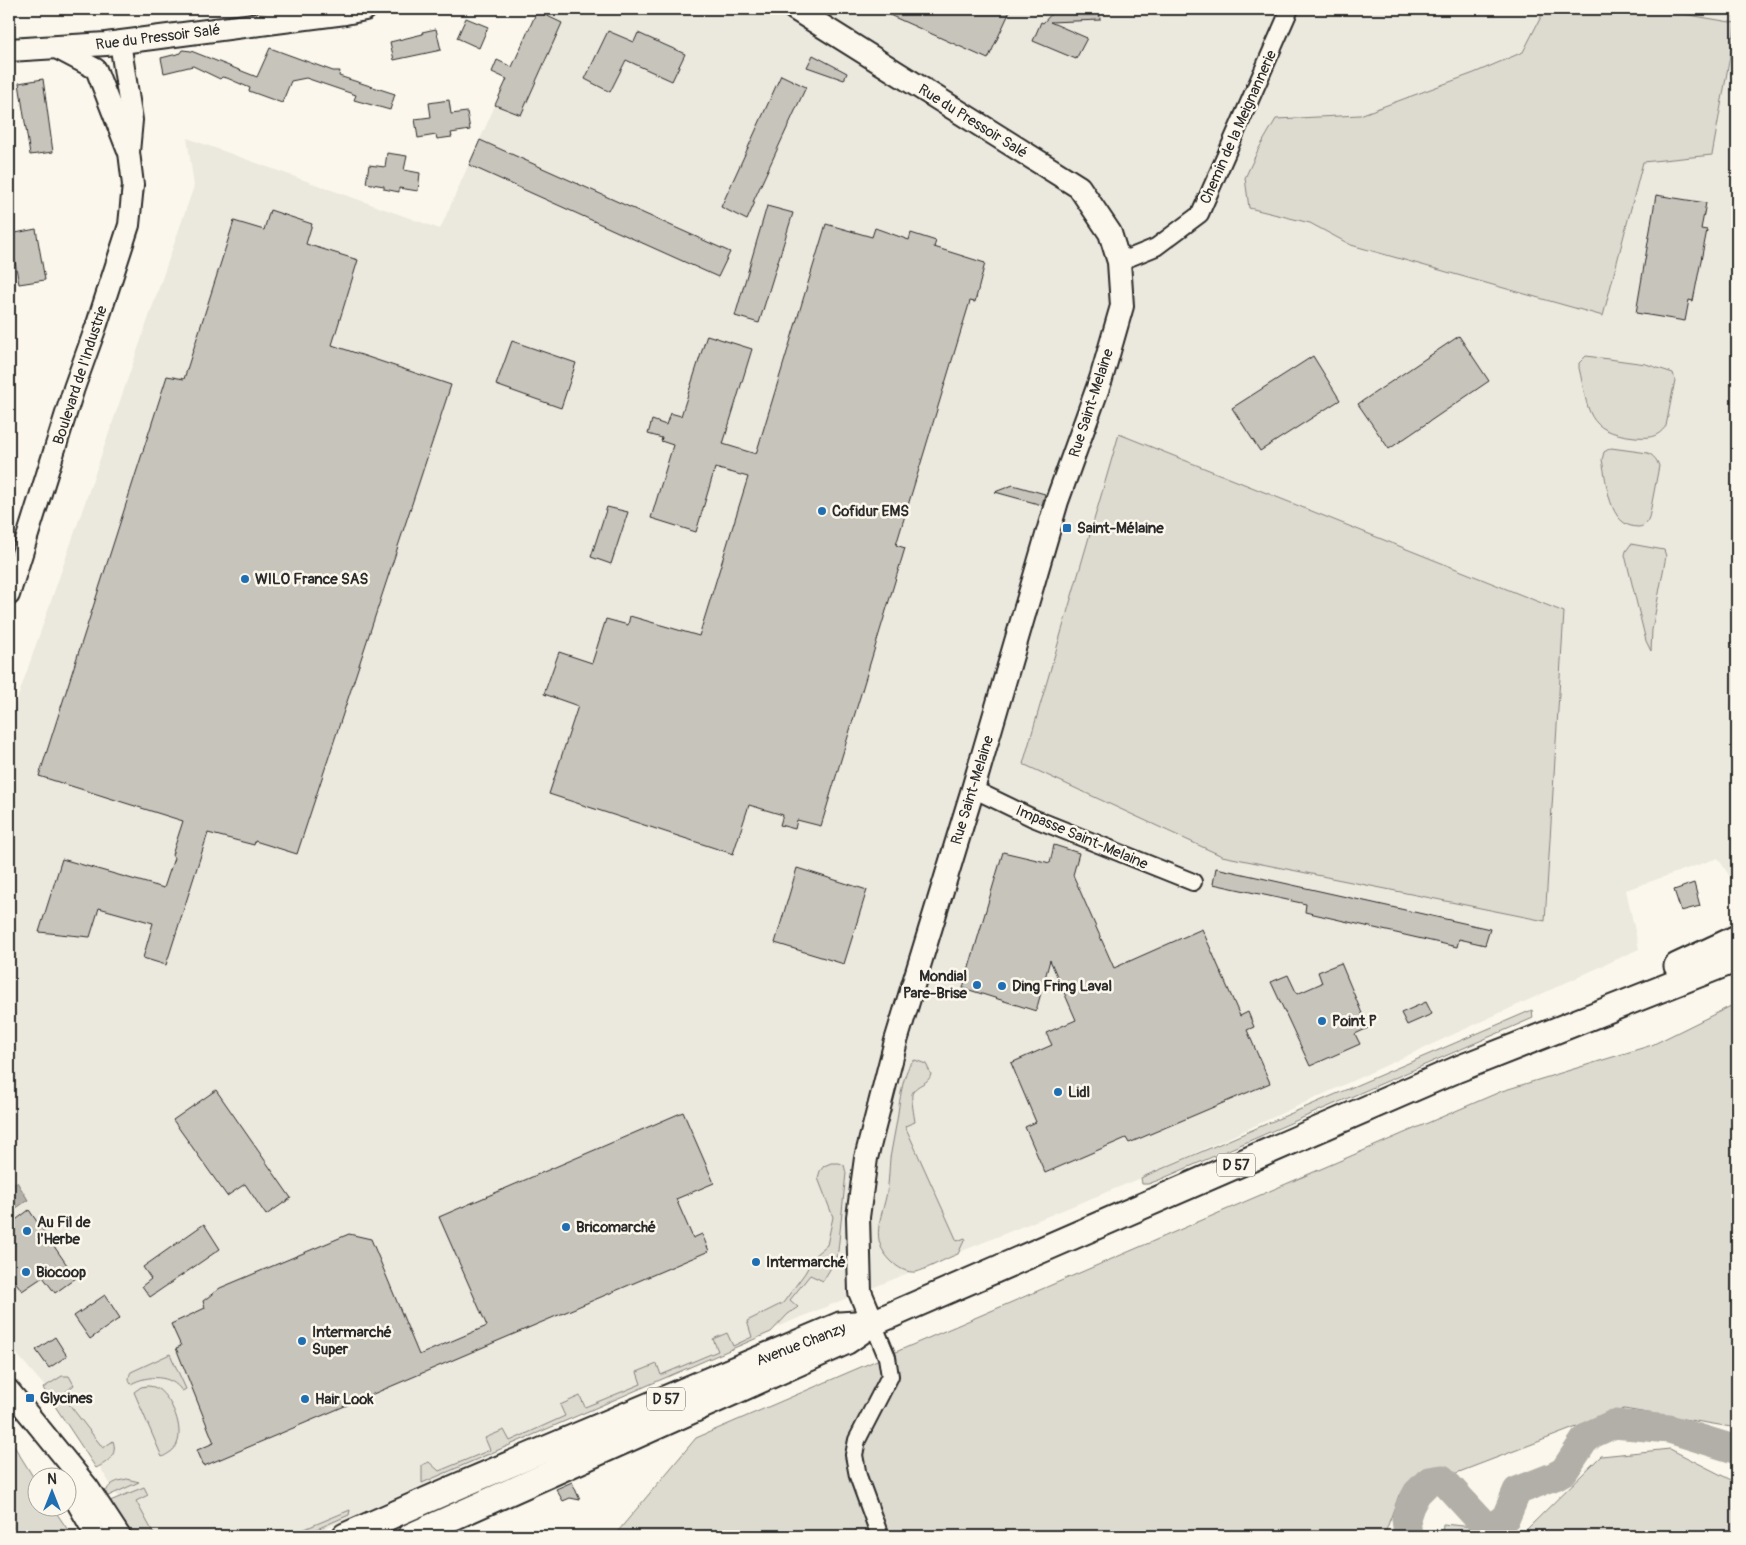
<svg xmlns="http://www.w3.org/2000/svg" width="1746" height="1545" viewBox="0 0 1746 1545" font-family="Pangolin,sans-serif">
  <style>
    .built { fill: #ebe8de }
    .green { fill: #dddad0; stroke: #84827e }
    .water { fill: #b1afa7; stroke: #7b7a75 }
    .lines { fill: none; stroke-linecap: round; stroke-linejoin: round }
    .river { stroke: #b1afa7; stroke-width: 29 }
    .building { fill: #c7c4bc; stroke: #2b2b2b }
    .minor-casing { stroke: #2b2b2b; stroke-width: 20 }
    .tertiary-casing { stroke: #2b2b2b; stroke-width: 24 }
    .secondary-casing { stroke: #2b2b2b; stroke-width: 26 }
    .primary-casing { stroke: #2b2b2b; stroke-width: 29 }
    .minor { stroke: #fbf7ec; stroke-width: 16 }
    .tertiary { stroke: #fbf7ec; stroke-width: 20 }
    .secondary { stroke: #fbf7ec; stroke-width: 22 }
    .primary { stroke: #fbf7ec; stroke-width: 25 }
    .poi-dot { fill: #1f6fb2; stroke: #fbf7ec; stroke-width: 2 }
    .labels { text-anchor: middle; stroke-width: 5; stroke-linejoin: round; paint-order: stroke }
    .shield { fill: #fbf7ec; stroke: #696865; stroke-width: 1 }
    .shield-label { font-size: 14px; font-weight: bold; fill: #2b2b2b }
    .street-label { font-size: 15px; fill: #2b2b2b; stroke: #fbf7ec }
    .poi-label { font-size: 15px; font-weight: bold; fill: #2b2b2b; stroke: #fbf7ec; text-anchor: start }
  </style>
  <rect width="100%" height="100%" fill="#fbf7ec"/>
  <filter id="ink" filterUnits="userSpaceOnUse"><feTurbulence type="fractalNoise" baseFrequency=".02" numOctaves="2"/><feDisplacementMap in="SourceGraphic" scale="10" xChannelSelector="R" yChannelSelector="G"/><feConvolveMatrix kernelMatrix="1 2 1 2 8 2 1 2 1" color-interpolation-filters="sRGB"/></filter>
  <g filter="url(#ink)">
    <!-- built -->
    <path class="built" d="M538,9H1737V888L1718,858L1626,890L1639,949L1141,1178L796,1319L308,1536H142L65,1410L9,1345V723L194,186L187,138L440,229Z"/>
    <!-- green -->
    <g class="green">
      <path d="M1545,9H1654L1736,23L1712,155L1643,162L1603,316L1351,245L1310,223L1249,208L1245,178L1258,150L1276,119L1360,115L1474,73L1523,52Z"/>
      <path d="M1586,356L1646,364L1673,373L1675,380L1666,426C1657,438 1649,438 1635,437C1585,432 1589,410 1579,368V363Z"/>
      <path d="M1119,434L1564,612L1545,921L1222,856L1023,764Z"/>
      <path d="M1611,448L1648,453C1654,456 1657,460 1659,466L1650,513C1649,519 1646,527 1638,527C1608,527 1607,482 1602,460L1604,452Z"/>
      <path d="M1631,544L1664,550L1666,556L1652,630L1651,651L1646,641L1625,555L1626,551Z"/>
      <path d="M1737,1003V1428L1624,1409L1399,1495L1384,1536H614L696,1438L1502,1091L1652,1045Z"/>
      <path d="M1532,1010L1533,1018L1159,1180L1148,1184H1142L1141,1178L1145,1176Z"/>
      <path d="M915,1060L926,1064L931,1074C929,1085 916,1083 912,1094C911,1099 914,1115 915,1122L905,1126L957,1241L965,1238L966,1240L963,1243L958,1254C949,1257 923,1271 916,1272C907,1273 898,1268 892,1262C868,1239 882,1219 887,1192C889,1180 889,1169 890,1158C892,1145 895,1133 897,1120C899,1107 903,1065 915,1060Z"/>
      <path d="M831,1163H839L844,1165L846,1173L838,1251L835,1261L823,1281L810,1275L790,1300L798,1307L788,1314L771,1332L422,1483V1465L429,1462L439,1471L490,1450L485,1438L504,1430L510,1441L565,1416L560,1405L580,1396L585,1407L641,1384L637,1372L657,1364L661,1375L718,1351L713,1339L727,1333L733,1346L752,1337L747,1321L783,1303L805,1273L815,1255L827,1245L833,1217L818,1178L820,1171L824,1166Z"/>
      <path d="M170,1354L186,1389L182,1391C171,1374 147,1375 131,1384C128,1381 129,1375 131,1372Z"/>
      <path d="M62,1376H69L74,1385L62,1395L103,1448L113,1441C118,1455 108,1462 96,1468L43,1388Z"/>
      <path d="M147,1386C151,1386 155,1387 158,1389C172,1399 184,1428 177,1444C175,1450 168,1454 162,1457L134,1392L141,1387Z"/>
      <path d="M9,1438L37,1483L38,1508H53L72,1536H9Z"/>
      <path d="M1670,1449L1737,1483V1536H1442L1443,1524L1524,1532L1601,1456Z"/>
      <path d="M127,1479L139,1482L106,1497C105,1484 117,1481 127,1479Z"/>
      <path d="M144,1487L148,1495L136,1501L155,1536H132L110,1501Z"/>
      <path d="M350,1510L349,1515L301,1536H288Z"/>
    </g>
    <!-- water -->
    <path class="water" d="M17,1182L28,1200L9,1213V1185Z"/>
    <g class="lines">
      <!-- river -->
      <path class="river" d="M1408,1536L1406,1518L1410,1506L1417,1493L1429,1481L1442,1479L1489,1530L1506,1517L1517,1491L1555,1476L1564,1471L1584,1441L1592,1434L1614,1424L1669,1429L1737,1450"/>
    </g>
    <!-- building -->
    <g class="building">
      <path d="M876,9H1011L988,59Z"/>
      <path d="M1056,9H1099L1100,20L1050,22L1087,38L1076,59L1033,41L1041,22L1043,23Z"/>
      <path d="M537,11L562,23L521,115L495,105L507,79L492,72L497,60L512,67Z"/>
      <path d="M466,18L488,27L479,48L457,38Z"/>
      <path d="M436,29L441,50L394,60L390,42L423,34L422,32Z"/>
      <path d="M608,31L634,42L638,33L685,54L672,81L626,60L610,92L585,79Z"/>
      <path d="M270,48L333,71H340L339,76L395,94L390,110L354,100L356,95L306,78L291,81L282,103L249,91L250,88L227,78L222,77L220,79L193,66L164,73L161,58L181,53L183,50L191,51L257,77Z"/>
      <path d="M813,55L847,73L844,80L807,67Z"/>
      <path d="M781,75L806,87L753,202H755L747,220L721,207Z"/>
      <path d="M43,79L53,152L30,155L19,83Z"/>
      <path d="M449,100L451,114L467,112L470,130L451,133L452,137L437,139L436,135L418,138L415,119L431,117L429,103Z"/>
      <path d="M480,140L730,252L718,277L469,165Z"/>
      <path d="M387,153L407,156L404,170L420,173L418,191L399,188V192L384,189V186L366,183L369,165L385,167Z"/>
      <path d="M1656,195L1706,203L1701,229L1707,230L1693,301L1689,300L1685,321L1636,313Z"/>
      <path d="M767,206L793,213L759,323L735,316Z"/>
      <path d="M270,210L312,224L306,244L358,260L332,345L451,385L297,854L255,841L254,845L208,833L166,965L143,958L153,923L99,908L90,937L39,932L62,859L164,888L174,858L172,855L183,821L39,776L167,376L184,379L234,221L264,230Z"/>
      <path d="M826,224L872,237L875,228L909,240L911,233L936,241L934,247L985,263L975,302L970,301L896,545L905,548L821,826L797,820L795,829L780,825L783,815L749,805L733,854L549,794L578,706L544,694L559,652L592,663L606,619L628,625L630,616L699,636L748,477L715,468L696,532L651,518L673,445L661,441L662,438L648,434L652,420L666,425L670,413L681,416L707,335L752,349L723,444L756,454Z"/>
      <path d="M36,229L45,280L19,284L10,234Z"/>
      <path d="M1459,336L1489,381L1389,449L1358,404Z"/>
      <path d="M512,341L576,363L561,408L496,385Z"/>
      <path d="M1313,356L1340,400L1260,451L1232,408Z"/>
      <path d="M1013,485L1045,494L1042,505L995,492Z"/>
      <path d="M607,507L628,512L611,564L591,557Z"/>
      <path d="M1054,845L1079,853L1073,875L1114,968L1202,929L1240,1016L1248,1012L1254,1027L1247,1030L1270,1083L1129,1143L1126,1138L1045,1173L1025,1127L1036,1122L1011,1063L1052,1045L1046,1033L1076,1020L1050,960L1036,1011L963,988L1003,852L1050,863Z"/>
      <path d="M797,868L867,890L844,964L775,943Z"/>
      <path d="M1216,868L1414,912L1490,929L1485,945L1459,939L1457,947L1409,936L1305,912L1306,904L1213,884Z"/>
      <path d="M1694,883L1700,906L1681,911L1674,890Z"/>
      <path d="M1341,963L1368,1028L1355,1034L1360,1044L1310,1066L1271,982L1288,975L1297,994L1322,983L1318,972Z"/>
      <path d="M1426,1002L1432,1014L1407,1025L1401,1013Z"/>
      <path d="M216,1090L291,1198L266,1215L245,1184L227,1196L173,1120Z"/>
      <path d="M683,1112L714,1183L676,1199L693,1238L702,1234L709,1251L204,1466L197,1450L214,1443L176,1348L181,1346L171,1324L205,1308L203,1301L220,1288L349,1234L371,1239L419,1355L487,1326L439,1217Z"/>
      <path d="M29,1210L76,1278L55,1293L43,1277L22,1291L9,1273V1225Z"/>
      <path d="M204,1224L220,1249L150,1297L142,1286L151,1279L143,1267Z"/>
      <path d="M105,1295L120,1318L90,1339L74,1316Z"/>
      <path d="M55,1337L67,1356L49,1368L36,1350Z"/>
      <path d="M572,1482L580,1500L570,1498L563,1501L556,1489Z"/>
    </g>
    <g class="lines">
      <defs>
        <g id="minor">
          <path d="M1119,262L1156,247L1200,214L1290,9"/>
          <path d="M973,789L1033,818L1193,882"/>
          <path d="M873,1323L887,1357L890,1376L857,1440L854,1455L858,1476L880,1536"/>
        </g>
        <g id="tertiary">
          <path d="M56,48L96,69L127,149"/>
          <path d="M9,595L74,388L97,324L129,225L133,185L129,152L132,120L120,42"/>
          <path d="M9,1390L88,1487L120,1536"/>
          <path d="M68,1487L96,1536"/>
        </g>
        <g id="secondary">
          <path d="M795,9L1079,187L1110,233L1119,262L1122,306L1101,379L1057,501L973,789L896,1041L866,1158L858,1217L860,1292L873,1323"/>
          <path d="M9,50L106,44L345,13L365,9"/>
        </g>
        <g id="primary">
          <path d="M1677,966L1737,938"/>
          <path d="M345,1536L461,1485L840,1325L870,1323"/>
          <path d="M411,1536L836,1346L847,1341L873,1323L1458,1069L1737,959"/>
        </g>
      </defs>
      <!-- minor casing -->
      <use href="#minor" class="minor-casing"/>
      <!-- tertiary casing -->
      <use href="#tertiary" class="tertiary-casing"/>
      <!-- secondary casing -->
      <use href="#secondary" class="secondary-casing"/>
      <!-- primary casing -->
      <use href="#primary" class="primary-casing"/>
      <!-- minor -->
      <use href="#minor" class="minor"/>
      <!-- tertiary -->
      <use href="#tertiary" class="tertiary"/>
      <!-- secondary -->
      <use href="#secondary" class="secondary"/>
      <!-- primary -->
      <use href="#primary" class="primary"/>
    </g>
  </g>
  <!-- markers -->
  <g class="poi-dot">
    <circle cx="822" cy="511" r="5"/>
    <rect x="1062" y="523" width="10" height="10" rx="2.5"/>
    <circle cx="245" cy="579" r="5"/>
    <circle cx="977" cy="985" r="5"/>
    <circle cx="1002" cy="986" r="5"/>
    <circle cx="1322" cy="1021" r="5"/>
    <circle cx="1058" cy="1092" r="5"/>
    <circle cx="566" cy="1227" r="5"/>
    <circle cx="27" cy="1231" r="5"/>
    <circle cx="756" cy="1262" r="5"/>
    <circle cx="26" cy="1272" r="5"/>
    <circle cx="302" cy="1341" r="5"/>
    <rect x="25" y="1393" width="10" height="10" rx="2.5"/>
    <circle cx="305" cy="1399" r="5"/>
  </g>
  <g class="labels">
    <!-- shield labels -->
    <g class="shield">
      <rect x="1217" y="1153.5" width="38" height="23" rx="4"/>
      <rect x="647" y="1387.5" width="38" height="23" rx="4"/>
    </g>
    <g class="shield-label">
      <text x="1236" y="1170">D 57</text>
      <text x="666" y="1404">D 57</text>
    </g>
    <!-- street labels -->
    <g class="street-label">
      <text transform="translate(158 37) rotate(-7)" y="5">Rue du Pressoir Salé</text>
      <text transform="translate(973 121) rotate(32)" y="5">Rue du Pressoir Salé</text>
      <text transform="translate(1238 127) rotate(-66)" y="5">Chemin de la Meignannerie</text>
      <text transform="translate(80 375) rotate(-72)" y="5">Boulevard de l'Industrie</text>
      <text transform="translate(1091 403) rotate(-72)" y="5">Rue Saint-Melaine</text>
      <text transform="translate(972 790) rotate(-73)" y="5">Rue Saint-Melaine</text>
      <text transform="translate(1082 837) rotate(23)" y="5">Impasse Saint-Melaine</text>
      <text transform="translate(801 1344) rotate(-21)" y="5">Avenue Chanzy</text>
    </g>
    <!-- poi labels -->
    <g class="poi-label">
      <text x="832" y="516">Cofidur EMS</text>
      <text x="1077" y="533">Saint-Mélaine</text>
      <text x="255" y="584">WILO France SAS</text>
      <text x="967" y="981" text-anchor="end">Mondial<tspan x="967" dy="17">Pare-Brise</tspan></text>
      <text x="1012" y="991">Ding Fring Laval</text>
      <text x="1332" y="1026">Point P</text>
      <text x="1068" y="1097">Lidl</text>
      <text x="37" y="1227">Au Fil de<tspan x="37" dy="17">l'Herbe</tspan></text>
      <text x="576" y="1232">Bricomarché</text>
      <text x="766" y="1267">Intermarché</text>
      <text x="36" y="1277">Biocoop</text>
      <text x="312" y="1337">Intermarché<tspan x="312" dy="17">Super</tspan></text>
      <text x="40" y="1403">Glycines</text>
      <text x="315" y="1404">Hair Look</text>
    </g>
  </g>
  <!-- margin -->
  <rect width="1746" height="1545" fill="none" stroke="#fbf7ec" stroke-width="30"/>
  <rect x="15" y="15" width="1716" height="1515" fill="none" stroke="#2b2b2b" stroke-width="2" filter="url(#ink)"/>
  <!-- north arrow -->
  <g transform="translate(52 1492)"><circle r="24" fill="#fbf7ec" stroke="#a8a59f"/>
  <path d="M0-4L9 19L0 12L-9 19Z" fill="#1f6fb2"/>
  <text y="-8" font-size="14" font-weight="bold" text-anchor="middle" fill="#2b2b2b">N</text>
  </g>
</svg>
